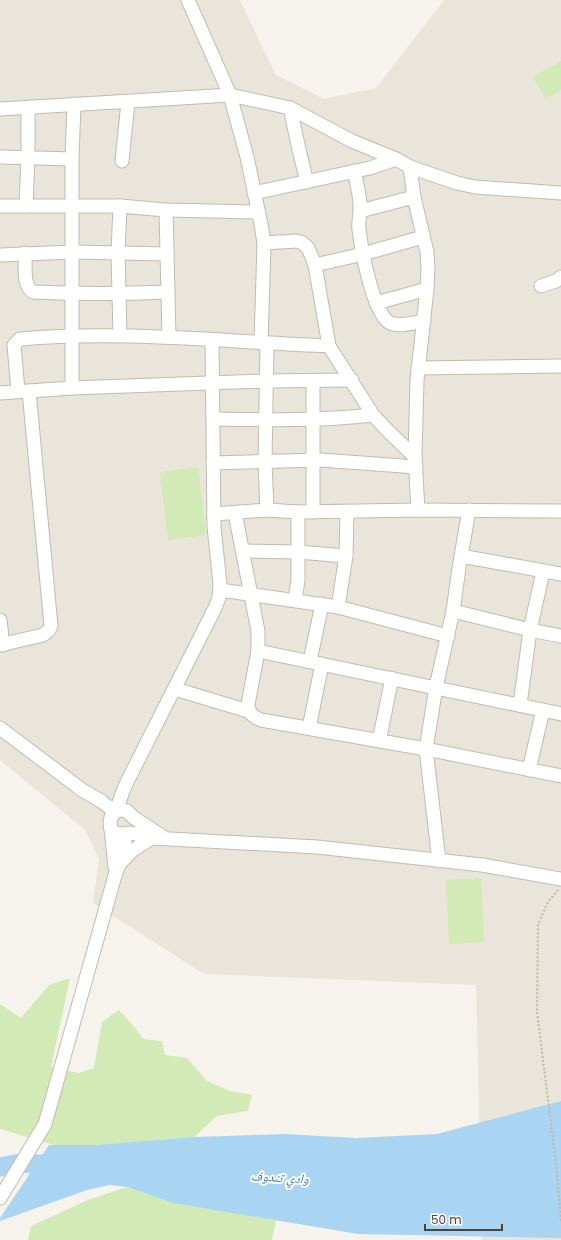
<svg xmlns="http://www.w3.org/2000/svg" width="561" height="1240" viewBox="0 0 561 1240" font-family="Poppins,'Noto Naskh Arabic',sans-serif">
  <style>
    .residential { fill: #eae5da }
    .green { fill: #d2eab5 }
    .water { fill: #a9d4f2 }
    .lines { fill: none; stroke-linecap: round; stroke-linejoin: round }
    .river { stroke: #a9d4f2; stroke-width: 19 }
    .minor-casing { stroke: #c2bbae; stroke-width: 15 }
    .path { stroke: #c4b79f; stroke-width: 2; stroke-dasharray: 2 2; stroke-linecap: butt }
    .minor { stroke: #fff; stroke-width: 13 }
    .labels { text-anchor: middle; stroke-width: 4; stroke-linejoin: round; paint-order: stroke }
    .water-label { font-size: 13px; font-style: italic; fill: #2e7ab2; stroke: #fff }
  </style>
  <rect width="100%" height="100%" fill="#f6f3ec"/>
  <!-- residential -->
  <path class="residential" d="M0,0H240L276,75L324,99L376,88L444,0H561V1240H482L476,985L204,974L93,903L99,859L85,830L0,760Z"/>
  <!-- green -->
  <g class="green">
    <path d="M561,61V90L546,99L533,77Z"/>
    <path d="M198,467L206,535L168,540L160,472Z"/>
    <path d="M481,878L484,942L449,944L446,880Z"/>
    <path d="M70,978L51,1067L78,1073L94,1068L102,1022L119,1010L135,1028L143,1039L162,1041L165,1055L187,1058L207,1081L230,1091L252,1095L248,1111L217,1116L194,1137L95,1145H54L0,1129V1004L21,1018L49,985Z"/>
    <path d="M127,1187L173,1203L276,1220L272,1240H28L31,1226L88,1200Z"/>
  </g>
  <!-- water -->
  <path class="water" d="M561,1101V1238L358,1234L173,1203L127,1187L110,1185L87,1190L0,1221V1218L49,1145H95L194,1137L285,1134L356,1138L437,1134Z"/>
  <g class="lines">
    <!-- river -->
    <path class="river" d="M0,1167L21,1163L62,1165"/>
    <defs>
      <g id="minor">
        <path d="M188,0L230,95L247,157L261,224L264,243L261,343"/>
        <path d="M290,108L300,154L307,182"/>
        <path d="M0,109L230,95L290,108L352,141L396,159L410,167L457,183L475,187L561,193"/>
        <path d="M0,157L72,159"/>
        <path d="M122,161L128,102"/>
        <path d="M410,167L414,197L427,252L428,267L427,289L417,380L415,457L418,510"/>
        <path d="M354,171C357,184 361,198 360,211C360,217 358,222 359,229C361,248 373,314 390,323C400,327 414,323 424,321"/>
        <path d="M254,193L370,168L396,159"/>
        <path d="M0,206H120L166,210L258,212"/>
        <path d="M26,206L28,157V108"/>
        <path d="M166,210L169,337"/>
        <path d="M360,211L414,197"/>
        <path d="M264,243L296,241L301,242L308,248L315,265L329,346L373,415L388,431L415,457"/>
        <path d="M25,253C26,265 22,285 33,292C78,294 123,294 168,292"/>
        <path d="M0,255L73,252L167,254"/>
        <path d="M315,265L363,254L423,237"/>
        <path d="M541,286L556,281L561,277"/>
        <path d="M376,303L427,289"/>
        <path d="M120,335L118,253L120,206"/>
        <path d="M418,368L561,366"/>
        <path d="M313,381V512"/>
        <path d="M72,388V159L74,104"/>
        <path d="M18,391L14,345L20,339C123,330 226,342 329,346"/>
        <path d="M0,393L72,388L266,381L352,380"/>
        <path d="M213,419C267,420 320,421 373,415"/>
        <path d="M213,463L321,460L416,467"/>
        <path d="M267,510L265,463L267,344"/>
        <path d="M235,513L258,631V651L248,704C248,713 253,717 261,720L426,749L561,776"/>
        <path d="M214,514L267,510L298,512L418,510L561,511"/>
        <path d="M243,551L298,552L346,556"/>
        <path d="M461,556L561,574"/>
        <path d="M220,590L338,607L448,636"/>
        <path d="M295,600L298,580V512"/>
        <path d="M338,607L346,556L347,512"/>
        <path d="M453,611L530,630L561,636"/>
        <path d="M0,620L3,645"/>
        <path d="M0,645L43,635L49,630L51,626L29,391"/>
        <path d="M258,651L561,714"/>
        <path d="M310,661L322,604"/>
        <path d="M175,689L248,711"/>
        <path d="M520,705L530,630L543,572"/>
        <path d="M0,728L82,790L101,801L115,812"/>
        <path d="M309,728L322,664"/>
        <path d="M379,741L392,678"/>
        <path d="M529,770L543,710"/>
        <path d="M116,811L123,791L128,780L215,608L219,598L220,584L214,527L212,340"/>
        <path d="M111,829C117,836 121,834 129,833C136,833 145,837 152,838L317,847L482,865L561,879"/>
        <path d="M439,861L426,749L436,687L453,611L459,568L469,510"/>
        <path d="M120,863L133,850L152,838"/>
        <path d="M115,867L111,829L110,823L111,817L115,812L120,810L127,811L134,818L165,838"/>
        <path d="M0,1198L45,1124L116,872L120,863L126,835"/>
      </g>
    </defs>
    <!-- minor casing -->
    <use href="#minor" class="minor-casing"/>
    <!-- path -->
    <path class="path" d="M558,890L548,902L538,924L537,1012L557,1172L561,1223"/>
    <!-- minor -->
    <use href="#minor" class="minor"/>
  </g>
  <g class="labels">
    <!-- water labels -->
    <g class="water-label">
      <text transform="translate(280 1177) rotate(3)" y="5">وادي تندوف</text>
    </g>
  </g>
  <!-- scale -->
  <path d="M425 1224v6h77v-6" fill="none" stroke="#4b4439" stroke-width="2"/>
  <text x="431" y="1224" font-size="12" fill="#4b4439" stroke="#ffffff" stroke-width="3" paint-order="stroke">50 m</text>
</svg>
